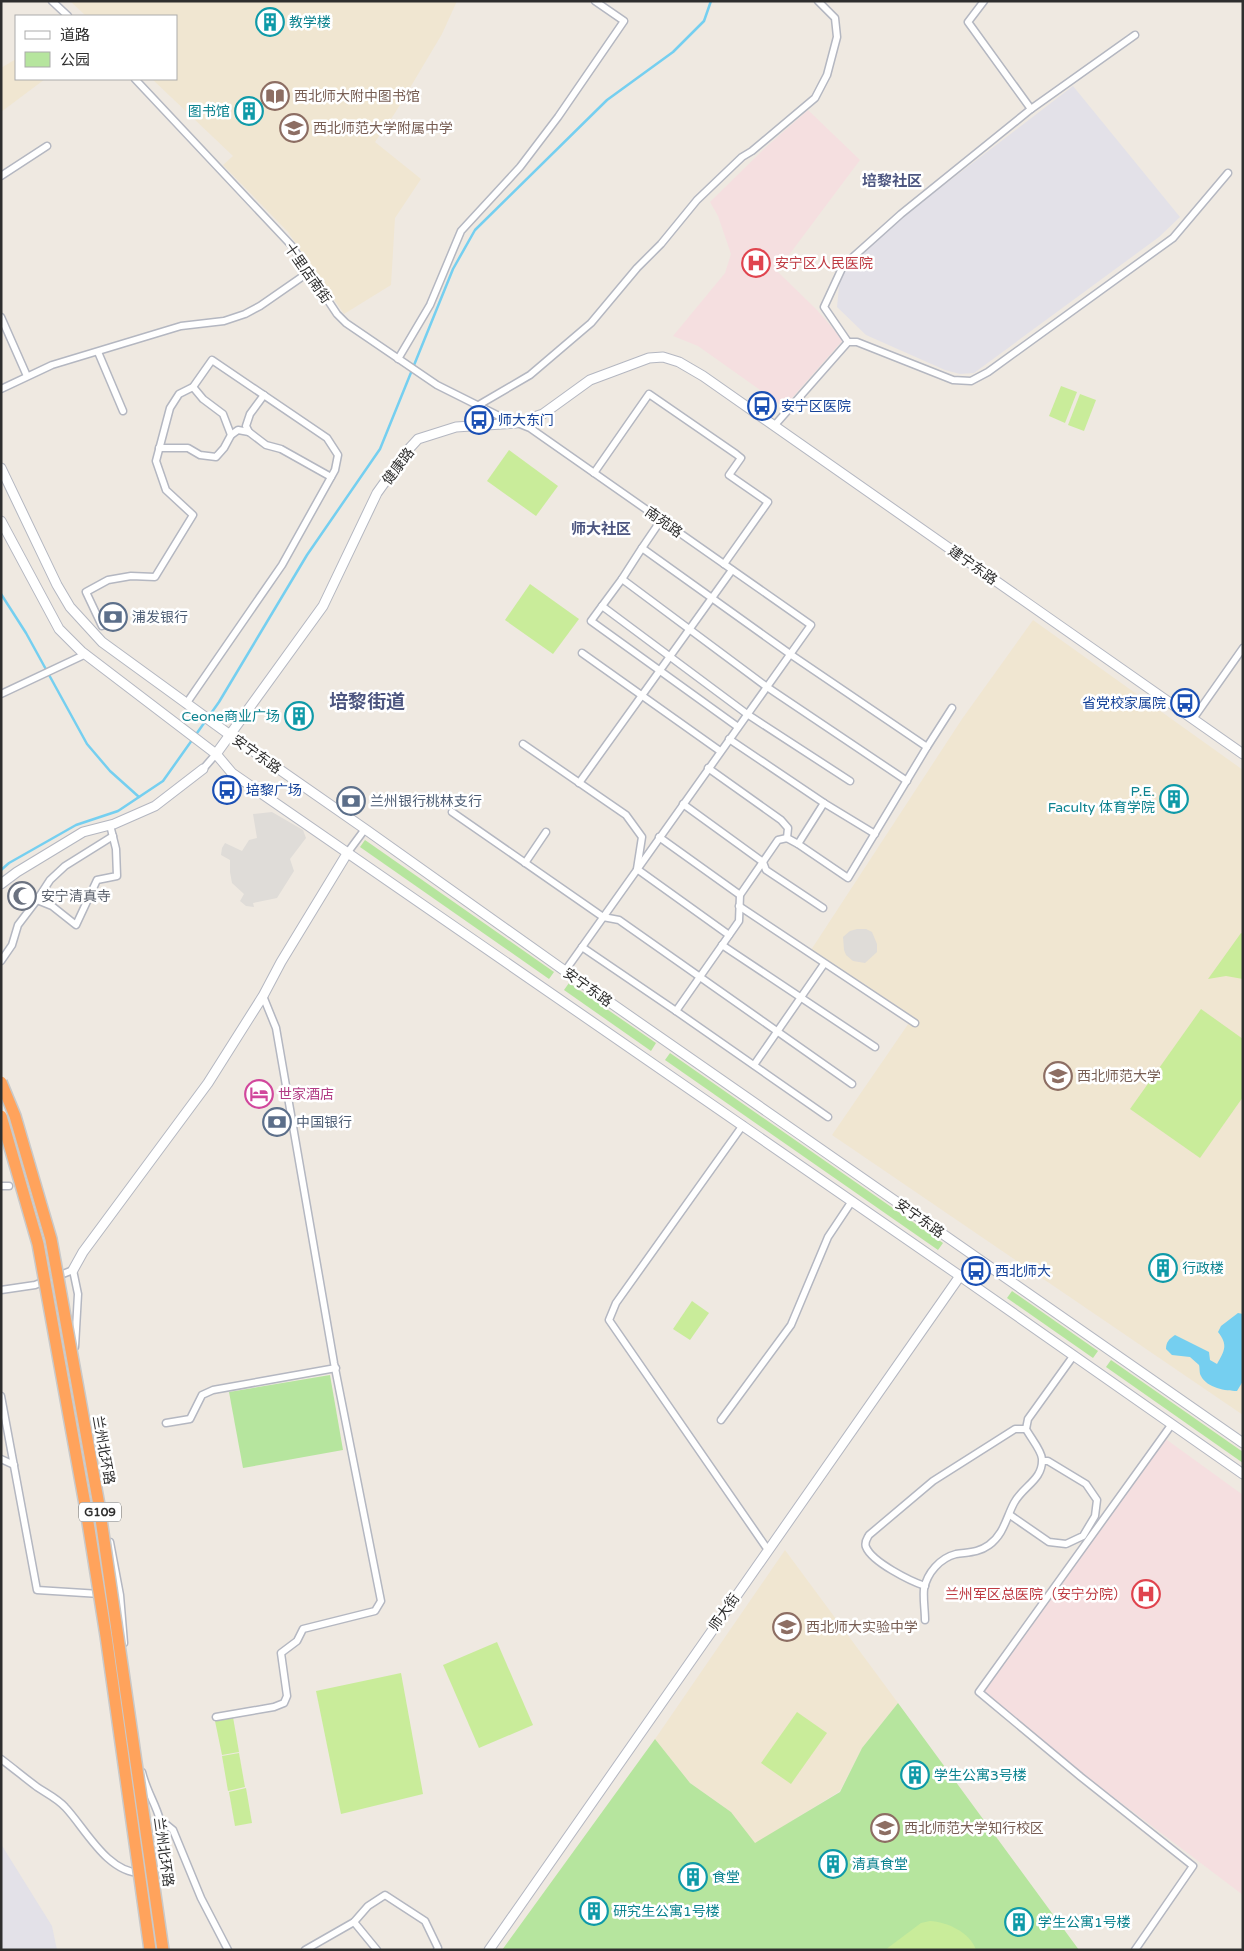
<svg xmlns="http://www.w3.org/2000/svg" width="1244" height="1951" viewBox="0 0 1244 1951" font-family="'Varela Round','Noto Sans SC',sans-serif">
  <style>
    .industrial { fill: #e3e1e8 }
    .education { fill: #f0e6d1 }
    .medical { fill: #f5dfe0 }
    .green { fill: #b6e59e }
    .pitch { fill: #c9ec9a }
    .plaza { fill: #dfdcd8 }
    .water { fill: #75cff0 }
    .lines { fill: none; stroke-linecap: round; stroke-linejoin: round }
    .stream { stroke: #75cff0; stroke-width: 2.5 }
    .street-casing { stroke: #b4b7c1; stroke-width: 9 }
    .secondary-casing { stroke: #b4b7c1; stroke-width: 11 }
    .street { stroke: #fff; stroke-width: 6 }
    .secondary { stroke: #fff; stroke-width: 9 }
    .highway-bridge-casing { stroke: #c9c9c9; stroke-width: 14; stroke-linecap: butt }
    .highway-bridge { stroke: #ffa35c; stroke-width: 11 }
    .labels { text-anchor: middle; stroke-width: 5; stroke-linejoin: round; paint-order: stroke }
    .shield { fill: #fff; stroke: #6d6d6d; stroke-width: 1 }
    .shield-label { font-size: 12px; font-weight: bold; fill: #2e2e2e }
    .culture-label { font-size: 14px; fill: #0d838f; stroke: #fff; text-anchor: start }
    .education-label { font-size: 14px; fill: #785e54; stroke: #fff; text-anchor: start }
    .health-label { font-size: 14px; fill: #be3a42; stroke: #fff; text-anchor: start }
    .street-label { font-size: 14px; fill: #2e2e2e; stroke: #fff }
    .transit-label { font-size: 14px; fill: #164399; stroke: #fff; text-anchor: start }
    .service-label { font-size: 14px; fill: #4e5e75; stroke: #fff; text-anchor: start }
    .worship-label { font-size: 14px; fill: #5b616d; stroke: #fff; text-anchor: start }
    .hotel-label { font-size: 14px; fill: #b23c85; stroke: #fff; text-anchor: start }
    .neighbourhood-label { font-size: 15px; font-weight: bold; fill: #4d5680; stroke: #fff }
    .district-label { font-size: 19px; font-weight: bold; fill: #4d5680; stroke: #fff }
  </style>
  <rect width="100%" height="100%" fill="#efe9e1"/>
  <!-- industrial -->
  <g class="industrial">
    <path d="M1073,86L1180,217L1159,237L974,373L960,374L945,370L866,335L837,307L840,277L859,250Z"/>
    <path d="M1,1844L52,1926L57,1950H1Z"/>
  </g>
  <!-- education -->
  <g class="education">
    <path d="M70,1H457L442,34L395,113L375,142L421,179L395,218L391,285L344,314L288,232L223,165L233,156L152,79H176V16H86Z"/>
    <path d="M16,59V79H45L1,112V68Z"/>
    <path d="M1033,620L1243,770V1415L832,1135L913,1017L811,950L962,719Z"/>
    <path d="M785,1550L898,1703L862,1748L840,1791L755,1844L731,1812L690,1783L655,1739Z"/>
  </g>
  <!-- medical -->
  <g class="medical">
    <path d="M808,110L860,160L777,271L817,310L843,340L784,407L698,346L673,336L725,273L731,254L718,216L710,202L765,148Z"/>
    <path d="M1163,1437L1243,1495V1895L976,1693Z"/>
  </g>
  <!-- green -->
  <g class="green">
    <path d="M365,840L554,972L549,979L360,847Z"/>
    <path d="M569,983L656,1043L651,1051L564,990Z"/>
    <path d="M670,1053L943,1243L938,1250L665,1060Z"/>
    <path d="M1012,1291L1098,1351L1093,1358L1007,1298Z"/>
    <path d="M1111,1360L1243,1452V1463L1106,1367Z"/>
    <path d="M330,1375L343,1450L243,1468L229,1392Z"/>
    <path d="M898,1703L1079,1950H502L655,1739L690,1783L731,1812L755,1843L840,1792L862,1748Z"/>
  </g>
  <!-- pitch -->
  <g class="pitch">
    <path d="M1061,386L1077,392L1065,423L1049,416Z"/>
    <path d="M1080,394L1096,400L1084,431L1068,425Z"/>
    <path d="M509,450L558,486L536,516L487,481Z"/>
    <path d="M530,584L579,619L553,654L505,620Z"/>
    <path d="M1241,933L1243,934V979L1226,976L1208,979Z"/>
    <path d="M1201,1009L1243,1039V1097L1200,1158L1130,1109Z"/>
    <path d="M692,1301L709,1313L690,1340L673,1329Z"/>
    <path d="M497,1642L533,1725L479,1748L443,1665Z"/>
    <path d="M401,1673L423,1794L341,1814L316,1691Z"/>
    <path d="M797,1712L827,1733L791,1784L761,1763Z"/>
    <path d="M233,1717L239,1752L222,1755L215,1721Z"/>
    <path d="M239,1753L245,1787L228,1791L222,1756Z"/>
    <path d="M246,1788L252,1823L235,1826L229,1792Z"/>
    <path d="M930,1921C947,1922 970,1932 976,1950H885L921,1923Z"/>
  </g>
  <!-- plaza -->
  <g class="plaza">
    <path d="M272,812L303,830L306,838L290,859L294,871L277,898L253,903L254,907L246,906L240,901L244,894L232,883L230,872V860L221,855L222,848L225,843L242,851L249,840L257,838L253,814Z"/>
    <path d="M857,929H866L872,932L877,944V952L865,963L853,961L846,955L844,950L843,937L850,931Z"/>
  </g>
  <!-- water -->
  <path class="water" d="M1238,1313L1243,1314V1381L1237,1391C1226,1391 1207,1388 1201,1376C1199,1373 1200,1368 1199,1365L1190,1357L1172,1355L1166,1349C1166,1342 1169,1339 1175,1335L1209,1352L1210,1360L1217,1364C1225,1350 1228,1345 1218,1332L1221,1326Z"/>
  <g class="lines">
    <!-- stream -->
    <g class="stream">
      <path d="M1,594L26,633L87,744L110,771L139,797"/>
      <path d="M1,870L9,863L76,825L118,811L163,781L219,702L307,555L380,449L453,269L475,230L607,100L673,52L704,21L711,1"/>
    </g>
    <defs>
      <g id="street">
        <path d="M52,1L68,16"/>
        <path d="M984,1L968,22L1031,109"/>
        <path d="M135,79L291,245L337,314L346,323L437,385L497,415L530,428L811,625L565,971"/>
        <path d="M1,176L47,146"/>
        <path d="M1,317L27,376"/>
        <path d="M848,342L824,307L843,266L901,214L1031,109L1135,35"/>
        <path d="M98,352L123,411"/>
        <path d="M398,359L430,305L461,231L520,167L558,117L624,21L595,1"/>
        <path d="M1,389L52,365L181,326L224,321L245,314L260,306L309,272"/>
        <path d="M264,395L250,414L246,426L249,432L266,445L281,449L331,477"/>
        <path d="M477,406L530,375L591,323L637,268L661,244L697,200L742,157L752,151L815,98L827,75L837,37L835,18L818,1"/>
        <path d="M774,426L848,342H857L953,380L971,381L988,372L1173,238L1228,173"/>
        <path d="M231,435L238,430L249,432"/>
        <path d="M159,448H188L200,455L216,457L224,448L231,435L223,414L203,399L193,387"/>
        <path d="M594,473L649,394L736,454L741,458L729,475L768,502L724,564"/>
        <path d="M642,548L661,520"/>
        <path d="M622,579L642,548L790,654L927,747"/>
        <path d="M602,606L622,579L767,687L907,781"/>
        <path d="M102,626L86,592L108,580L131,576L155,577L193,515L166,490L156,461L170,408L179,394L193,387L212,360L327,438L338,455L335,470L282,565L186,704"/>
        <path d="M582,653L720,751"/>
        <path d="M1,694L86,654"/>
        <path d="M1193,719L1243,648"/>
        <path d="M738,727L591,621L602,606L747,714L850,781"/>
        <path d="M729,739L824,803L798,844"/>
        <path d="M523,744L626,815L642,837L637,869L729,935"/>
        <path d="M708,768L781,820L788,828L787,838"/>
        <path d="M203,769L216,754"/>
        <path d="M579,783L732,570"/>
        <path d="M824,803L875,834"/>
        <path d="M683,804L763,862L766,870L823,908"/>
        <path d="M452,812L603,917L619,920L852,1084"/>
        <path d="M659,837L740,895"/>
        <path d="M348,852L365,829"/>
        <path d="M525,863L546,832"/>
        <path d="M37,900L50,880L65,866L113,836"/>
        <path d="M739,906L915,1023"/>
        <path d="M722,945L875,1047"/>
        <path d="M582,947L676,1011L739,921L740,895L778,840L787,838L798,844L848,878L927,747L952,708"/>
        <path d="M1,961L12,945L18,925L37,900L52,906L76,925L97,880L117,876L116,849L110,825"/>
        <path d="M676,1011L828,1117"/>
        <path d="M754,1065L824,964"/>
        <path d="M743,1125L616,1303L609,1320L768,1550"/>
        <path d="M1,1186H9"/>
        <path d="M1,1290L35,1285L73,1270L78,1294L75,1347"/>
        <path d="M1,1396L37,1590L100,1594"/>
        <path d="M721,1420L791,1325L828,1237L852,1201"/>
        <path d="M166,1423L190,1419L202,1395L213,1390L336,1368"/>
        <path d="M1,1459L14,1465"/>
        <path d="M1010,1515L1049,1542L1066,1544L1083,1536L1095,1516L1097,1500L1086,1484L1048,1461H1043"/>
        <path d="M110,1542L120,1595L124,1643"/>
        <path d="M925,1586C910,1581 872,1562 866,1547C864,1542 867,1539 869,1535L933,1481L1015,1429H1026"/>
        <path d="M925,1620C925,1610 923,1599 924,1589C927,1573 940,1558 956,1554C968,1552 978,1553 989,1545C1004,1534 1006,1518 1014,1503C1023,1486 1043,1480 1042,1459C1042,1451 1030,1437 1026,1429L1028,1419L1074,1355"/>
        <path d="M216,1717L274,1707L284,1703L287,1696L281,1653L297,1641L303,1629L375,1611L381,1601L334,1363L276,1028L263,996"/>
        <path d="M1,1759C13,1768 25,1778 37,1787C46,1793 58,1799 65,1807C85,1828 107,1873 141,1873"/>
        <path d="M142,1772C149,1801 165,1813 162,1847C162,1857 159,1865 150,1871"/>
        <path d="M162,1821L173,1830L201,1898L228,1950"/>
        <path d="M354,1922L377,1950"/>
        <path d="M305,1950L354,1922L368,1906L385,1895L425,1921L438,1948L437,1950"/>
        <path d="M1135,1950L1193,1866L1081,1777L979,1692L1172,1424"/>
      </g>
      <g id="secondary">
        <path d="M1,468L57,585L70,607L102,642L230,735L365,829L565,971L1243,1443"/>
        <path d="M1,521L59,629L81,651L216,754L232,773L960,1276L1243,1474"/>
        <path d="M216,754L323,606L377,493L407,451L418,439L456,427L516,423L543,414L590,380L649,358L663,357L679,362L703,376L1243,754"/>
        <path d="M1,884L17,872L83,832L114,824L155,806L203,769"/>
        <path d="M73,1270L83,1252L208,1083L263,996L281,962L348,852"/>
        <path d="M489,1950L960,1276"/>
      </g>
    </defs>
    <!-- street casing -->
    <use href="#street" class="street-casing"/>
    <!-- secondary casing -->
    <use href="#secondary" class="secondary-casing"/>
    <!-- street -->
    <use href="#street" class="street"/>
    <!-- secondary -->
    <use href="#secondary" class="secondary"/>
    <defs>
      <g id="highway-bridge">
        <path d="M1,1082L15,1116L51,1239L99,1505L163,1950"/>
        <path d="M1,1116L38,1244L86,1510L106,1636L150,1950"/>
      </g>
    </defs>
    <!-- highway-bridge casing -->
    <use href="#highway-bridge" class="highway-bridge-casing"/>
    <!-- highway-bridge -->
    <use href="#highway-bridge" class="highway-bridge"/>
  </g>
  <!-- icons -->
  <defs>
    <symbol id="building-ring" viewBox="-11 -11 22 22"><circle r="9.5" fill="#fff" stroke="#0f9aa8" stroke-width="1.5"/><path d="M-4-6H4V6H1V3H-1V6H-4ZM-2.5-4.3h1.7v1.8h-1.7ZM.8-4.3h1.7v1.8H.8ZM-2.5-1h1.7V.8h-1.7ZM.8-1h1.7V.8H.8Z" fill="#0f9aa8"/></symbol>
    <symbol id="library-ring" viewBox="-11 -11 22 22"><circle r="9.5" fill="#fff" stroke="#8d6e63" stroke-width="1.5"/><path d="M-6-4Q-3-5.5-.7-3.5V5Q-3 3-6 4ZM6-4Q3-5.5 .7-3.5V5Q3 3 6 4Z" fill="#8d6e63"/></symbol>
    <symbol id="school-ring" viewBox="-11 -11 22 22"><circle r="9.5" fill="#fff" stroke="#8d6e63" stroke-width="1.5"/><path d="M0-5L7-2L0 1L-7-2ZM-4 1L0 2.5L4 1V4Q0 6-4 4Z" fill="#8d6e63"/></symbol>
    <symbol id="hospital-ring" viewBox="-11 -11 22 22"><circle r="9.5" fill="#fff" stroke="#e0444e" stroke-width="1.5"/><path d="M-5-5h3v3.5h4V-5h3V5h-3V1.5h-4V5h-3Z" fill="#e0444e"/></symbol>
    <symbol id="bus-ring" viewBox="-11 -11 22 22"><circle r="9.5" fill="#fff" stroke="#1a4fb4" stroke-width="1.5"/><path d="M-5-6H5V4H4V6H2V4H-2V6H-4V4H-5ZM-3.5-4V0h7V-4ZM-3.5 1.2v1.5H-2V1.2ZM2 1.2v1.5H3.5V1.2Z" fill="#1a4fb4"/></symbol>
    <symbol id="bank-ring" viewBox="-11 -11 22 22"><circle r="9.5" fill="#fff" stroke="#5c6f8a" stroke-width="1.5"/><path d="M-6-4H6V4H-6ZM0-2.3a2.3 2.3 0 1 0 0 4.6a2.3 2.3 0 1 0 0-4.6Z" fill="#5c6f8a"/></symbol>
    <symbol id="mosque-ring" viewBox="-11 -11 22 22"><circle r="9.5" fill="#fff" stroke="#6b7280" stroke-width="1.5"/><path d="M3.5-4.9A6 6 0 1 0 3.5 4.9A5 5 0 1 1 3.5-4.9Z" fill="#6b7280"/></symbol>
    <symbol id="university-ring" viewBox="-11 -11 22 22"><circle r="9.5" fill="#fff" stroke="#8d6e63" stroke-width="1.5"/><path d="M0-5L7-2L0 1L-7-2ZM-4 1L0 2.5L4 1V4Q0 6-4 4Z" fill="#8d6e63"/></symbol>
    <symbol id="hotel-ring" viewBox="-11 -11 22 22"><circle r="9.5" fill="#fff" stroke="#d1479c" stroke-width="1.5"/><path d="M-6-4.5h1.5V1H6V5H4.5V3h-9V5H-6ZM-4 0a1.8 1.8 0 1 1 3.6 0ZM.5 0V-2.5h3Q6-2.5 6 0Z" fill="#d1479c"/></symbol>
  </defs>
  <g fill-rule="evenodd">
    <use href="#building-ring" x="254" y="6" width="32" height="32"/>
    <use href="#library-ring" x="259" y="80" width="32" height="32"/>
    <use href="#building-ring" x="233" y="95" width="32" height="32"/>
    <use href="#school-ring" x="278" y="112" width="32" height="32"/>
    <use href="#hospital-ring" x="740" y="247" width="32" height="32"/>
    <use href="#bus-ring" x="746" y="390" width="32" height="32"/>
    <use href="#bus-ring" x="463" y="404" width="32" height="32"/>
    <use href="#bank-ring" x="97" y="601" width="32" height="32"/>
    <use href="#bus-ring" x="1169" y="687" width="32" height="32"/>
    <use href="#building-ring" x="283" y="700" width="32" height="32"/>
    <use href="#bus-ring" x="211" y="774" width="32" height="32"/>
    <use href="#building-ring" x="1158" y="783" width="32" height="32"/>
    <use href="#bank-ring" x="335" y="785" width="32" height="32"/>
    <use href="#mosque-ring" x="6" y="880" width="32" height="32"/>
    <use href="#university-ring" x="1042" y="1060" width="32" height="32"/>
    <use href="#hotel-ring" x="243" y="1078" width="32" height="32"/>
    <use href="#bank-ring" x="261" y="1106" width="32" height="32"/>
    <use href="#building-ring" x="1147" y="1252" width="32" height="32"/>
    <use href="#bus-ring" x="960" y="1255" width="32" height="32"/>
    <use href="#hospital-ring" x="1130" y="1578" width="32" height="32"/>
    <use href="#school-ring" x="771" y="1611" width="32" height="32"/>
    <use href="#building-ring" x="899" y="1759" width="32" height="32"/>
    <use href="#university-ring" x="869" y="1812" width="32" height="32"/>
    <use href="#building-ring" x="817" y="1848" width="32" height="32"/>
    <use href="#building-ring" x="677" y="1861" width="32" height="32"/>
    <use href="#building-ring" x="578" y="1895" width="32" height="32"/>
    <use href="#building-ring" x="1003" y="1906" width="32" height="32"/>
  </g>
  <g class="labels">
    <!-- shield labels -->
    <rect class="shield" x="79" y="1502.5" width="42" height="19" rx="4"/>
    <g class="shield-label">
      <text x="100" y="1516">G109</text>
    </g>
    <!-- culture labels -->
    <g class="culture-label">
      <text x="289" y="27">教学楼</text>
      <text x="230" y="116" text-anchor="end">图书馆</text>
      <text x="280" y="721" text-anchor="end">Ceone商业广场</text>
      <text x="1155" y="796" text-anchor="end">P.E.<tspan x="1155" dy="16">Faculty 体育学院</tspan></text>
      <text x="1182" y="1273">行政楼</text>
      <text x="934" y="1780">学生公寓3号楼</text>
      <text x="852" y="1869">清真食堂</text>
      <text x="712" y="1882">食堂</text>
      <text x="613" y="1916">研究生公寓1号楼</text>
      <text x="1038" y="1927">学生公寓1号楼</text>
    </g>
    <!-- education labels -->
    <g class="education-label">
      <text x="294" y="101">西北师大附中图书馆</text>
      <text x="313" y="133">西北师范大学附属中学</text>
      <text x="1077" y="1081">西北师范大学</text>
      <text x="806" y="1632">西北师大实验中学</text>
      <text x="904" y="1833">西北师范大学知行校区</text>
    </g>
    <!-- health labels -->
    <g class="health-label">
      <text x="775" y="268">安宁区人民医院</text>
      <text x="1127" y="1599" text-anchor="end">兰州军区总医院（安宁分院）</text>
    </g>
    <!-- street labels -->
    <g class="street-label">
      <text transform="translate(308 273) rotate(55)" y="5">十里店南街</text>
      <text transform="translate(398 466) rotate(-53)" y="5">健康路</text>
      <text transform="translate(664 522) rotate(35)" y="5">南苑路</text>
      <text transform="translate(973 565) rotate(35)" y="5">建宁东路</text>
      <text transform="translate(257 754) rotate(35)" y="5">安宁东路</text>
      <text transform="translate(588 987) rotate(35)" y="5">安宁东路</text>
      <text transform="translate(920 1218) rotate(35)" y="5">安宁东路</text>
      <text transform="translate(104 1450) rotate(80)" y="5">兰州北环路</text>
      <text transform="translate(724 1612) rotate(-55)" y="5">师大街</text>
      <text transform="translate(164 1852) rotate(82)" y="5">兰州北环路</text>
    </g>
    <!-- transit labels -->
    <g class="transit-label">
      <text x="781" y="411">安宁区医院</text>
      <text x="498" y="425">师大东门</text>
      <text x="1166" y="708" text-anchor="end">省党校家属院</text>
      <text x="246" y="795">培黎广场</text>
      <text x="995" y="1276">西北师大</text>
    </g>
    <!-- service labels -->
    <g class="service-label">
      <text x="132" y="622">浦发银行</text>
      <text x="370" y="806">兰州银行桃林支行</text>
      <text x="296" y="1127">中国银行</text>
    </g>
    <!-- worship labels -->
    <g class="worship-label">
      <text x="41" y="901">安宁清真寺</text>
    </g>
    <!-- hotel labels -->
    <g class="hotel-label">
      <text x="278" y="1099">世家酒店</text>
    </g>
    <!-- neighbourhood labels -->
    <g class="neighbourhood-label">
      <text x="892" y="186">培黎社区</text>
      <text x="601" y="534">师大社区</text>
    </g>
    <!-- district labels -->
    <g class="district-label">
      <text x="367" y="708">培黎街道</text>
    </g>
  </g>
  <!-- border -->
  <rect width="1244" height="1951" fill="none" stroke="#2e2e2e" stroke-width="5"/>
  <!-- legend -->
  <rect x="15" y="15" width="162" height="65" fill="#ffffff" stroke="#ababab"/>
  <rect x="25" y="31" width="25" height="8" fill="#ffffff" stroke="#ababab"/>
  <text x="60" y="40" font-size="15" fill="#2e2e2e">道路</text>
  <rect x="25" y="52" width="25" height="15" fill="#b6e59e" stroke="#ababab"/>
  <text x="60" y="65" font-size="15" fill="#2e2e2e">公园</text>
</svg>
